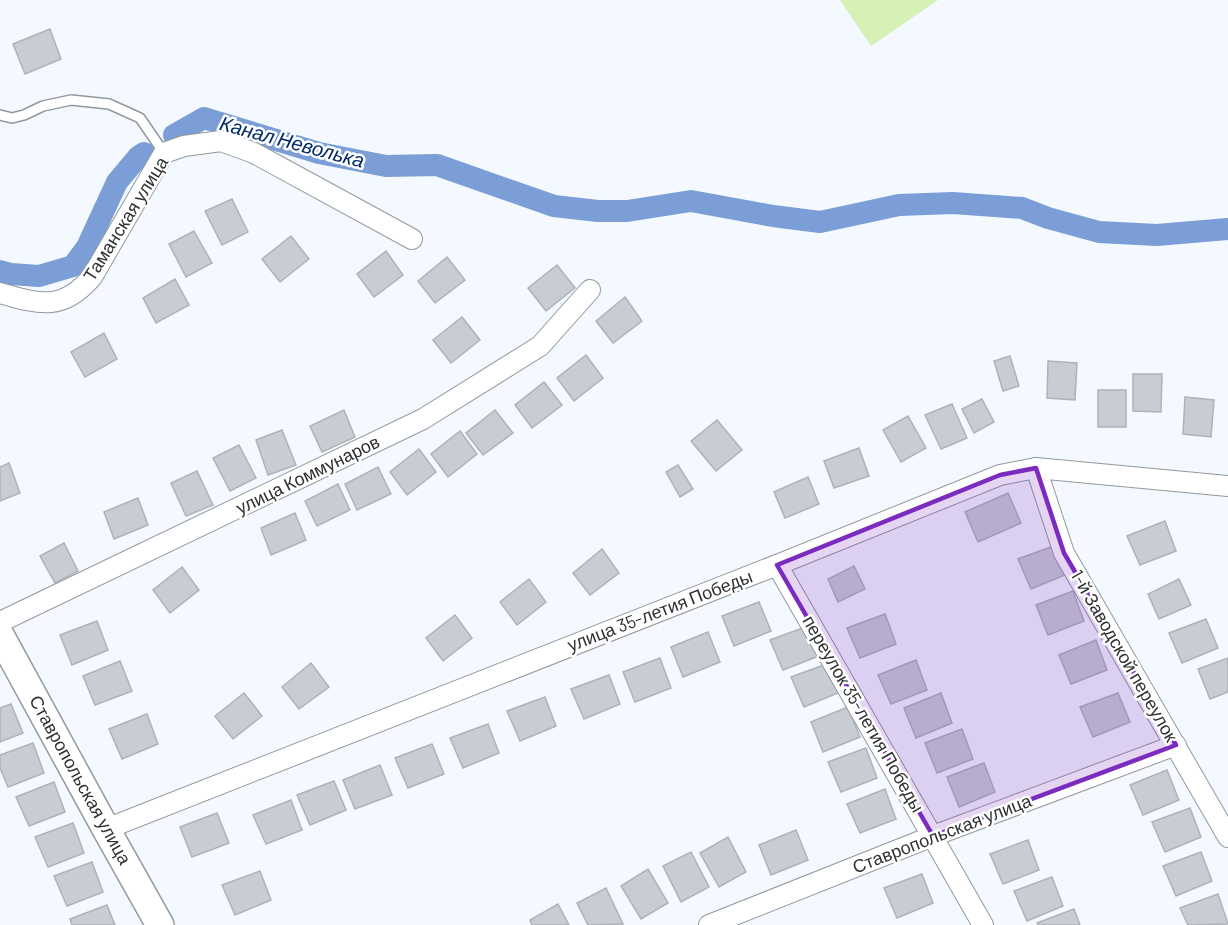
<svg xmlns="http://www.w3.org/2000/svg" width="1228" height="925" viewBox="0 0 1228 925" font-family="Barlow,sans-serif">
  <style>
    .green { fill: #d5f1b6 }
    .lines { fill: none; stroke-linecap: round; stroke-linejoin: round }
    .canal { stroke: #7a9ed5; stroke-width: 22 }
    .building { fill: #c8cdd3; stroke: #adb3b8; stroke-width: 1.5 }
    .lane-casing { stroke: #93999e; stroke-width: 12 }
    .street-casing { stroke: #93999e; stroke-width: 22 }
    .secondary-casing { stroke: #93999e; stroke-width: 30 }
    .lane { stroke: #fff; stroke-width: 9 }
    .street { stroke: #fff; stroke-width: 20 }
    .secondary { stroke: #fff; stroke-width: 27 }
    .marked { fill: #7b2cbf; fill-opacity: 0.2; stroke: #7b2cbf; stroke-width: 4.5; stroke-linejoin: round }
    .labels { text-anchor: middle; stroke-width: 5; stroke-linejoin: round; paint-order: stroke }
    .street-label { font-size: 18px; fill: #2e3032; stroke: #fff }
    .water-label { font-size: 20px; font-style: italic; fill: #002969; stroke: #fff }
  </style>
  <rect width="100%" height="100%" fill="#f3f9ff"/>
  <!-- green -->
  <path class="green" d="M840,0H938L871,46Z"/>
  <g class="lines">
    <!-- canal -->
    <g class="canal">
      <path d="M174,135L204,118L319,153L386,166L437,165L554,206L598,211H627L691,201L773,216L820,222L899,205L953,203L1022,208L1048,218L1099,232L1157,235L1228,229"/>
      <path d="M0,271L11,274L39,276L73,266L87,247L117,182L138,157L144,153"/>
    </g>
  </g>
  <!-- building -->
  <g class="building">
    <path d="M50,29L61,59L25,74L13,44Z"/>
    <path d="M232,199L248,232L222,245L205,211Z"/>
    <path d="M194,231L212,263L186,277L169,244Z"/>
    <path d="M291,236L309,259L280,282L262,259Z"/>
    <path d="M386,251L403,275L374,297L357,274Z"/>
    <path d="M447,257L465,280L435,303L418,281Z"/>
    <path d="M557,265L575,288L546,311L528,288Z"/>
    <path d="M175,279L189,305L156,323L143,298Z"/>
    <path d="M625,297L642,321L613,343L596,321Z"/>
    <path d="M462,317L480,340L451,363L433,340Z"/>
    <path d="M104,333L117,359L85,377L71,352Z"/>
    <path d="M586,355L603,378L574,401L557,378Z"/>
    <path d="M1010,356L1019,386L1003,391L994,361Z"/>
    <path d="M1048,361L1077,363L1075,400L1047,398Z"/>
    <path d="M1133,374H1162L1161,412L1133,411Z"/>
    <path d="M544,382L562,405L532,428L515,405Z"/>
    <rect x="1098" y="390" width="28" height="37"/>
    <path d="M1185,397L1214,400L1211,437L1183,434Z"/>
    <path d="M982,399L994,422L974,433L962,409Z"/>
    <path d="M952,404L967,438L941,449L925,415Z"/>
    <path d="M344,410L355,437L322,452L310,426Z"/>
    <path d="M495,410L513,433L483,455L466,433Z"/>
    <path d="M908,416L926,448L901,462L883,430Z"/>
    <path d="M717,420L742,450L716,471L691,441Z"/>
    <path d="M282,430L296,465L268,475L256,440Z"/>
    <path d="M460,431L477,454L448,477L431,454Z"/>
    <path d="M239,445L256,478L230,491L213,458Z"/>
    <path d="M859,448L869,476L834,488L824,461Z"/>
    <path d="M419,449L436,472L407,495L390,472Z"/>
    <path d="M9,463L20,493L0,501V467Z"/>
    <path d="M678,465L693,489L680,497L666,472Z"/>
    <path d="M378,467L391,494L357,510L345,484Z"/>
    <path d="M197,471L213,505L186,516L171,483Z"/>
    <path d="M808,477L819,504L785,518L774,492Z"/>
    <path d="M338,484L350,510L317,526L305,501Z"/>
    <path d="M1008,493L1021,523L978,542L965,512Z"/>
    <path d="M138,498L148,525L114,539L104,512Z"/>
    <path d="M295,513L306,540L271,555L261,528Z"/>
    <path d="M1165,521L1176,551L1140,565L1127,536Z"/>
    <path d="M64,543L78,571L55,583L40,556Z"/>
    <path d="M1056,545L1067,574L1031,589L1018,559Z"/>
    <path d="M602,549L619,573L590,595L573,573Z"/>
    <path d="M854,566L865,589L838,602L828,579Z"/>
    <path d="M182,567L199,590L170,613L153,590Z"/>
    <path d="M529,579L546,602L517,625L500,602Z"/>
    <path d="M1179,579L1191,605L1159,619L1148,594Z"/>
    <path d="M1073,591L1084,621L1048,635L1036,605Z"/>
    <path d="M759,602L771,631L734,646L722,616Z"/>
    <path d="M885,614L896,644L860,658L847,628Z"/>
    <path d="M455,615L472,638L443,661L426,638Z"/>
    <path d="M1206,619L1218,648L1182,663L1169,633Z"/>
    <path d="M97,621L108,650L72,665L60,635Z"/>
    <path d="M808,626L819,656L783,670L770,640Z"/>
    <path d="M708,632L720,662L683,677L671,647Z"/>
    <path d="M1096,640L1107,670L1071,684L1059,655Z"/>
    <path d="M660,658L671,688L635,702L623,672Z"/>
    <path d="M1228,658V692L1210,699L1198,669Z"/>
    <path d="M916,660L927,690L891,704L878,675Z"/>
    <path d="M120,661L132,691L95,705L83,676Z"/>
    <path d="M311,663L329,687L299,709L282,687Z"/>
    <path d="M829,663L840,692L804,707L791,677Z"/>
    <path d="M609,675L620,704L584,719L571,689Z"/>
    <path d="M244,693L262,716L233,739L215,716Z"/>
    <path d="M941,693L952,723L916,738L904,708Z"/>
    <path d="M1118,693L1130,722L1093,737L1080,707Z"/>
    <path d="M545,697L556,726L520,741L507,711Z"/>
    <path d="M11,704L23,733L0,742V708Z"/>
    <path d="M848,707L860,737L823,752L811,722Z"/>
    <path d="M147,714L158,744L122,759L109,729Z"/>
    <path d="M488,724L499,753L463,768L450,738Z"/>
    <path d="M962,729L973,759L937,773L925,743Z"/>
    <path d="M33,743L44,773L8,787L0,768V755Z"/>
    <path d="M432,744L444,774L408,788L395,758Z"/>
    <path d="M866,748L877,778L841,792L828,762Z"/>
    <path d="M984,763L995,792L959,807L947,777Z"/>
    <path d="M380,765L392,795L355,809L343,780Z"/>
    <path d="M1167,770L1179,800L1143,815L1130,785Z"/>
    <path d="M334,781L346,810L310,825L297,795Z"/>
    <path d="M54,782L65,812L29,826L16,797Z"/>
    <path d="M885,789L896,819L860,833L847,804Z"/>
    <path d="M291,800L302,830L266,844L253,815Z"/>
    <path d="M1190,808L1201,837L1165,852L1152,822Z"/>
    <path d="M217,813L229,843L192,857L180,827Z"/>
    <path d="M73,823L84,853L48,867L35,837Z"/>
    <path d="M796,830L808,860L771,875L759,845Z"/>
    <path d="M728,837L746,872L719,887L700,853Z"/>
    <path d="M1028,840L1039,870L1003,884L990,854Z"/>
    <path d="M691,852L709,887L681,902L663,866Z"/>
    <path d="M1201,852L1212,881L1176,896L1163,866Z"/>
    <path d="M92,862L103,892L67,906L54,876Z"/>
    <path d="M648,869L668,903L641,919L621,886Z"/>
    <path d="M260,871L271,900L235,915L222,885Z"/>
    <path d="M922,874L933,903L897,918L884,888Z"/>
    <path d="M1052,877L1063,906L1027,921L1014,891Z"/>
    <path d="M606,888L623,924L588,925L577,903Z"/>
    <path d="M1218,894L1228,924L1188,925L1180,908Z"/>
    <path d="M558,904L569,925H532L530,920Z"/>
    <path d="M107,905L115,925H72L70,919Z"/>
    <path d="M1074,909L1080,925H1038L1037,923Z"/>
  </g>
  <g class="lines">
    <defs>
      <path id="lane" d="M0,115L12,118L24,115L43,106L71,100L109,104L140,118L164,153"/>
      <g id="street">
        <path d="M0,293C39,304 62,312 92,277L164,153L184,146L221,141L254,153L412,239"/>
        <path d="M1036,468L1064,553L1228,837"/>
        <path d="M777,565L983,925"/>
        <path d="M0,622L423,419L540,346L590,290"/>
        <path d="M106,829L777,565L1000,475L1036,468L1228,486"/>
        <path d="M709,925L933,836L1176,745"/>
      </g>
      <path id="secondary" d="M0,635L106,829L160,925"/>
    </defs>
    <!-- lane casing -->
    <use href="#lane" class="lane-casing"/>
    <!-- street casing -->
    <use href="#street" class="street-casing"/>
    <!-- secondary casing -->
    <use href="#secondary" class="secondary-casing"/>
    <!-- lane -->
    <use href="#lane" class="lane"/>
    <!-- street -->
    <use href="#street" class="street"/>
    <!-- secondary -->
    <use href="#secondary" class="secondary"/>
  </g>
  <!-- marked area -->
  <path class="marked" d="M1036,468L1064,553L1176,745L933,836L777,565L1000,475Z"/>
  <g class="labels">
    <!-- street labels -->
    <g class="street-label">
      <text transform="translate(126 219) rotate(-58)" y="6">Таманская улица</text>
      <text transform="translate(308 475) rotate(-26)" y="6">улица Коммунаров</text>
      <text transform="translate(660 611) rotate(-21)" y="6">улица 35-летия Победы</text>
      <text transform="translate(1124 656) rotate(60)" y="6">1-й Заводской переулок</text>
      <text transform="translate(863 714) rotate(60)" y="6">переулок 35-летия Победы</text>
      <text transform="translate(80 780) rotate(61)" y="6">Ставропольская улица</text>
      <text transform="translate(942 834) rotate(-21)" y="6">Ставропольская улица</text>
    </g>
    <!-- water labels -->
    <g class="water-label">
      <text transform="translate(292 142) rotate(15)" y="7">Канал Неволька</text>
    </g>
  </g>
</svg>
